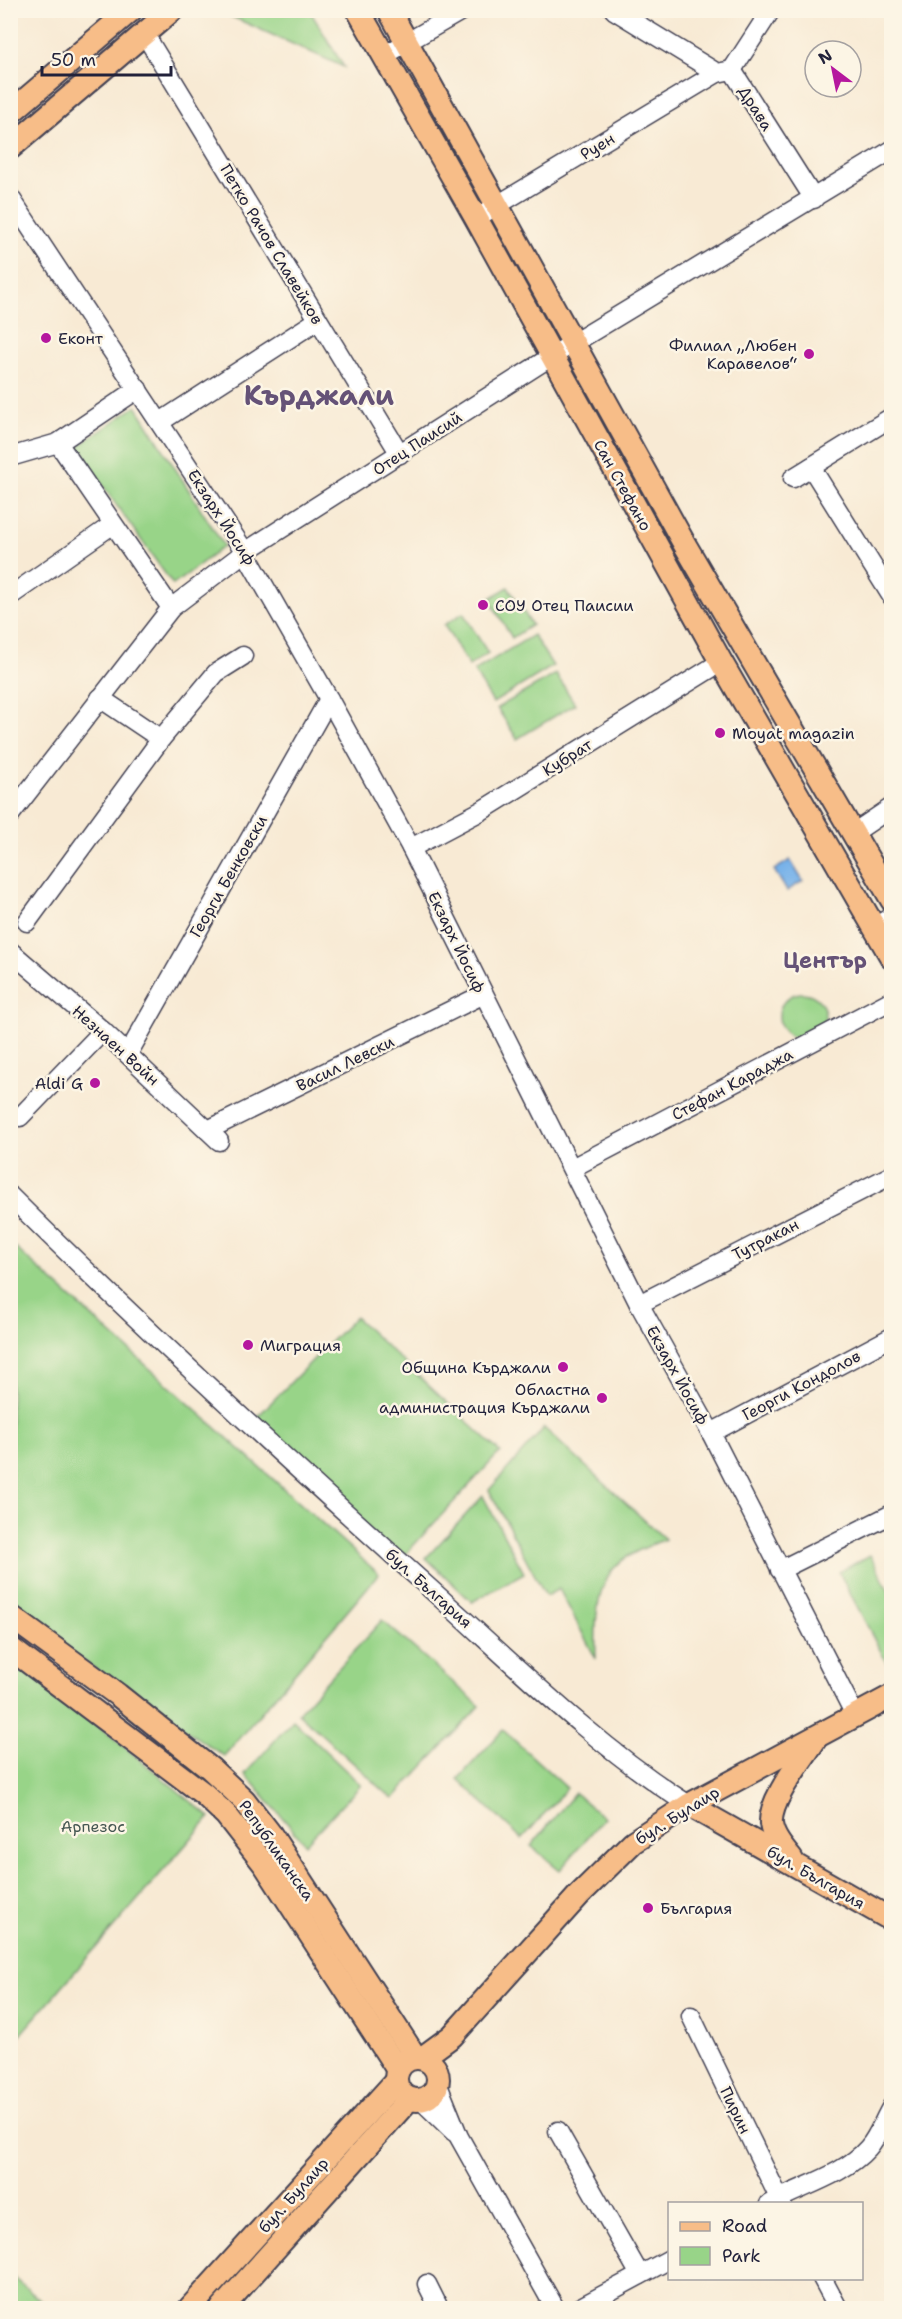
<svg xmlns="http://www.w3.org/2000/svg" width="902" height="2319" viewBox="0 0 902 2319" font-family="'Shantell Sans',sans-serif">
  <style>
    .green { fill: #98d488; stroke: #5d7b62; stroke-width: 1.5 }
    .water { fill: #78b2e9; stroke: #4d6a92; stroke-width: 1.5 }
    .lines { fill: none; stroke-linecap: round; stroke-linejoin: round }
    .minor-casing { stroke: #424052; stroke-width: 21 }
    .major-casing { stroke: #424052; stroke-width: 26 }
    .minor { stroke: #fff; stroke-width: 18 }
    .major { stroke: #f7bd88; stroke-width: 22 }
    .poi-dot { fill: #b5179e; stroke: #fcf5e5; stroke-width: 2 }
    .labels { text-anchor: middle; stroke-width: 5; stroke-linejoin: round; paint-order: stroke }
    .street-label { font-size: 16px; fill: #22223b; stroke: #fcf5e5 }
    .poi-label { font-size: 16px; fill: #22223b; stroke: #fcf5e5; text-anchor: start }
    .park-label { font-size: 16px; fill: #455752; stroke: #fcf5e5 }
    .district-label { font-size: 22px; font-weight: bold; fill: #655277; stroke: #fcf5e5 }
    .town-label { font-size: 28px; font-weight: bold; fill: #655277; stroke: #fcf5e5 }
  </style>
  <rect width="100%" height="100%" fill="#fcf5e5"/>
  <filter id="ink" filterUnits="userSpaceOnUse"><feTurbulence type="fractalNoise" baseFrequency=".0167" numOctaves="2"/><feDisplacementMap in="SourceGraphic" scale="12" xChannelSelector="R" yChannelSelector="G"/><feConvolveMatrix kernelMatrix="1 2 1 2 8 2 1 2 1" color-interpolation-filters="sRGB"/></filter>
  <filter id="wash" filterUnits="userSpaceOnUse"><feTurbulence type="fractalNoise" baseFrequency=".008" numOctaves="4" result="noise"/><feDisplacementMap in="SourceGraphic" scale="24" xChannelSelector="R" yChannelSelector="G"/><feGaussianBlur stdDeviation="1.35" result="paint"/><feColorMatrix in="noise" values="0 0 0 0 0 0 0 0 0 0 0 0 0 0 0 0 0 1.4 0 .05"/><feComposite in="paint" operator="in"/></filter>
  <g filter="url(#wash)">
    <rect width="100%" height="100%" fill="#f8ead4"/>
    <!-- green -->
    <g class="green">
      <path d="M219,11H310L344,67Z"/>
      <path d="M136,406L224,546L173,585L76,448Z"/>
      <path d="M508,587L532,625L512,638L489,599Z"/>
      <path d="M463,613L488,653L469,666L444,625Z"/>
      <path d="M533,635L553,666L493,703L474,671Z"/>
      <path d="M556,674L575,704L517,739L497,708Z"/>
      <circle cx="802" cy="1016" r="23"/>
      <path d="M11,1244L379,1574L224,1756L11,1612Z"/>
      <path d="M355,1317L500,1452L400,1560L253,1421Z"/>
      <path d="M544,1428L665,1539C650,1546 628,1553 616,1566C594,1589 595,1630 596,1659L559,1589L546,1596L489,1490Z"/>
      <path d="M483,1496L524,1573L472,1602L426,1558Z"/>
      <path d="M870,1555L891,1595V1671L839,1572Z"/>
      <path d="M382,1620L480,1706L393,1799L298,1713Z"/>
      <path d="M11,1658L29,1669L210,1817L11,2045Z"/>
      <path d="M293,1720L361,1785L305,1844L245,1774Z"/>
      <path d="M503,1730L567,1788L522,1839L458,1779Z"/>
      <path d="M575,1793L604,1818L560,1870L531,1846Z"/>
      <path d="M10,2275H11L49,2308H11Z"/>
    </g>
    <!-- water -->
    <path class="water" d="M790,860L803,881L787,891L774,870Z"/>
  </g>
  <g filter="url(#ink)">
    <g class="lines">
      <defs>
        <g id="minor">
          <path d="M614,10L717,73L732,70L814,199"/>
          <path d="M144,33L400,454"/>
          <path d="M385,55L463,10"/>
          <path d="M732,70L771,10"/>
          <path d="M10,197L245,552L329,699L411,848L639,1304L711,1433L855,1715"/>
          <path d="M476,218L717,73"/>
          <path d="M160,422L318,320"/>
          <path d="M58,443L171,608"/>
          <path d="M10,457L58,443L138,389"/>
          <path d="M811,467L892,597"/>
          <path d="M793,478L892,417"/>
          <path d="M10,596L112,525"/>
          <path d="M100,698L161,739"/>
          <path d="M10,815L171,608L245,552L552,356L892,150"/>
          <path d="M852,834L892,807"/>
          <path d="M411,848L481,811L721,662"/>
          <path d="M27,922L161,739L216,673L243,656"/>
          <path d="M874,928L892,916"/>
          <path d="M10,951L103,1031L219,1141"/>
          <path d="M128,1054L329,699"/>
          <path d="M20,1117L103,1031"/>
          <path d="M208,1130L482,995"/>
          <path d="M572,1168L892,1000"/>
          <path d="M10,1196C148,1333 291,1464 436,1594C516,1666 597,1747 689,1805"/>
          <path d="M639,1304L892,1175"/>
          <path d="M711,1433L892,1337"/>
          <path d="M780,1570L892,1514"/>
          <path d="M691,2016L782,2204"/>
          <path d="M438,2085L459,2137L555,2308"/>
          <path d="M421,2100L454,2132"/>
          <path d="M558,2131L640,2275"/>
          <path d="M769,2204C801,2186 843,2176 868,2148C878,2137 884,2119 892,2106"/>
          <path d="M822,2278L838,2308"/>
          <path d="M427,2284L439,2308"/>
          <path d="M579,2308L670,2259"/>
        </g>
        <g id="major">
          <path d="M358,10L476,218L721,662L892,958"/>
          <path d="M389,10L685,545L892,900"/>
          <path d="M10,113L131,10"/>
          <path d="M10,148L172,10"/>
          <path d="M10,1616L118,1695L211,1769L244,1800L271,1835L416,2058"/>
          <path d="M10,1648L204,1794L226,1815L265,1865L398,2070"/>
          <path d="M689,1805L892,1920"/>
          <path d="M792,1860C784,1850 773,1838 771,1824C769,1799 803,1759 816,1738"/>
          <circle cx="417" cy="2079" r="21"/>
          <path d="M422,2058L452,2036L579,1895L633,1842L689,1805L892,1696"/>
          <path d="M190,2308L396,2081"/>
          <path d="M222,2308L409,2099"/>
        </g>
      </defs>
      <!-- minor casing -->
      <use href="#minor" class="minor-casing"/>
      <!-- major casing -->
      <use href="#major" class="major-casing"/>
      <!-- minor -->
      <use href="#minor" class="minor"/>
      <!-- major -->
      <use href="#major" class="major"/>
    </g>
  </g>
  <!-- markers -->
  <g class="poi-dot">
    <circle cx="46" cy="338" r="6"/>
    <circle cx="809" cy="354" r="6"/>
    <circle cx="483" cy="605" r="6"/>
    <circle cx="720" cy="733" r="6"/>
    <circle cx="95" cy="1083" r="6"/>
    <circle cx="248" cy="1345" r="6"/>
    <circle cx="563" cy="1367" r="6"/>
    <circle cx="602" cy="1398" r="6"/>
    <circle cx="648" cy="1908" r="6"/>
  </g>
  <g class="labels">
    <!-- street labels -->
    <g class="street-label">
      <text transform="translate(756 108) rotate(58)" y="6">Драва</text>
      <text transform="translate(597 146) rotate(-31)" y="6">Руен</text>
      <text transform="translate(272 244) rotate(59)" y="6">Петко Рачов Славейков</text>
      <text transform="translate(417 443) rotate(-33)" y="6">Отец Паисий</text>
      <text transform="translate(623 485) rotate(61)" y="6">Сан Стефано</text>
      <text transform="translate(222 517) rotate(57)" y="6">Екзарх Йосиф</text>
      <text transform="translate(567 757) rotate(-32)" y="6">Кубрат</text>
      <text transform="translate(228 876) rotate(-60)" y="6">Георги Бенковски</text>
      <text transform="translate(457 942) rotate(64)" y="6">Екзарх Йосиф</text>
      <text transform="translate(116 1045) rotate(42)" y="6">Незнаен Войн</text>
      <text transform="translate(345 1063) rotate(-26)" y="6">Васил Левски</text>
      <text transform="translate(732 1084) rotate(-28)" y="6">Стефан Караджа</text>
      <text transform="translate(765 1239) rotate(-27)" y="6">Тутракан</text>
      <text transform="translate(678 1375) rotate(61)" y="6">Екзарх Йосиф</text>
      <text transform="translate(801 1385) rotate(-28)" y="6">Георги Кондолов</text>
      <text transform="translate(429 1588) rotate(42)" y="6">бул. България</text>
      <text transform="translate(677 1815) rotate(-32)" y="6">бул. Булаир</text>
      <text transform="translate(277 1850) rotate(55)" y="6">Републиканска</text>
      <text transform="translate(816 1877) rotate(30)" y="6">бул. България</text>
      <text transform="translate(736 2110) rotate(64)" y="6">Пирин</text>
      <text transform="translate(293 2195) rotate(-48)" y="6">бул. Булаир</text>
    </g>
    <!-- poi labels -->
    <g class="poi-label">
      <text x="58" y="344">Еконт</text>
      <text x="797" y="351" text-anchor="end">Филиал „Любен<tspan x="797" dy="18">Каравелов“</tspan></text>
      <text x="495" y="611">СОУ Отец Паисии</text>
      <text x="732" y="739">Moyat magazin</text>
      <text x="83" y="1089" text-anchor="end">Aldi G</text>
      <text x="260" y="1351">Миграция</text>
      <text x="551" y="1373" text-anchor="end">Община Кърджали</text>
      <text x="590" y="1395" text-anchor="end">Областна<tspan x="590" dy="18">администрация Кърджали</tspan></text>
      <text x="660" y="1914">България</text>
    </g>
    <!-- park labels -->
    <g class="park-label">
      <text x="93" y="1832">Арпезос</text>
    </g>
    <!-- district labels -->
    <g class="district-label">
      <text x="825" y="968">Център</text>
    </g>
    <!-- town labels -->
    <g class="town-label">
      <text x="319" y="405">Кърджали</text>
    </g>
  </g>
  <!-- margin -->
  <rect width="902" height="2319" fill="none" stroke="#fcf5e5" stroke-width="36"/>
  <!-- legend -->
  <rect x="668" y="2202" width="195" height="78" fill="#fcf5e5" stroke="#a5a1a1" stroke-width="1.5"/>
  <rect x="680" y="2222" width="30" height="9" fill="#f7bd88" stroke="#a5a1a1" stroke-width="1.5"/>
  <text x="722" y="2232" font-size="18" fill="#22223b">Road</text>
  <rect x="680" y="2247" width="30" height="18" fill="#98d488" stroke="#a5a1a1" stroke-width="1.5"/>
  <text x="722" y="2262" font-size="18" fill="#22223b">Park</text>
  <!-- north arrow -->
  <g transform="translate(833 69) rotate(328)"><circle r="28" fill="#fcf5e5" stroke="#a5a1a1" stroke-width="1.5"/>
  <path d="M0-4.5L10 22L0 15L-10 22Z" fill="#b5179e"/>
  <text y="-9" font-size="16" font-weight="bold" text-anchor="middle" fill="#22223b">N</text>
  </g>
  <!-- scale -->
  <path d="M42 66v9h129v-9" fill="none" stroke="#22223b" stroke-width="3"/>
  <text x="51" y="66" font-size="18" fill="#22223b" stroke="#fcf5e5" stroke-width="4.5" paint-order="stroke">50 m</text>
</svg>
